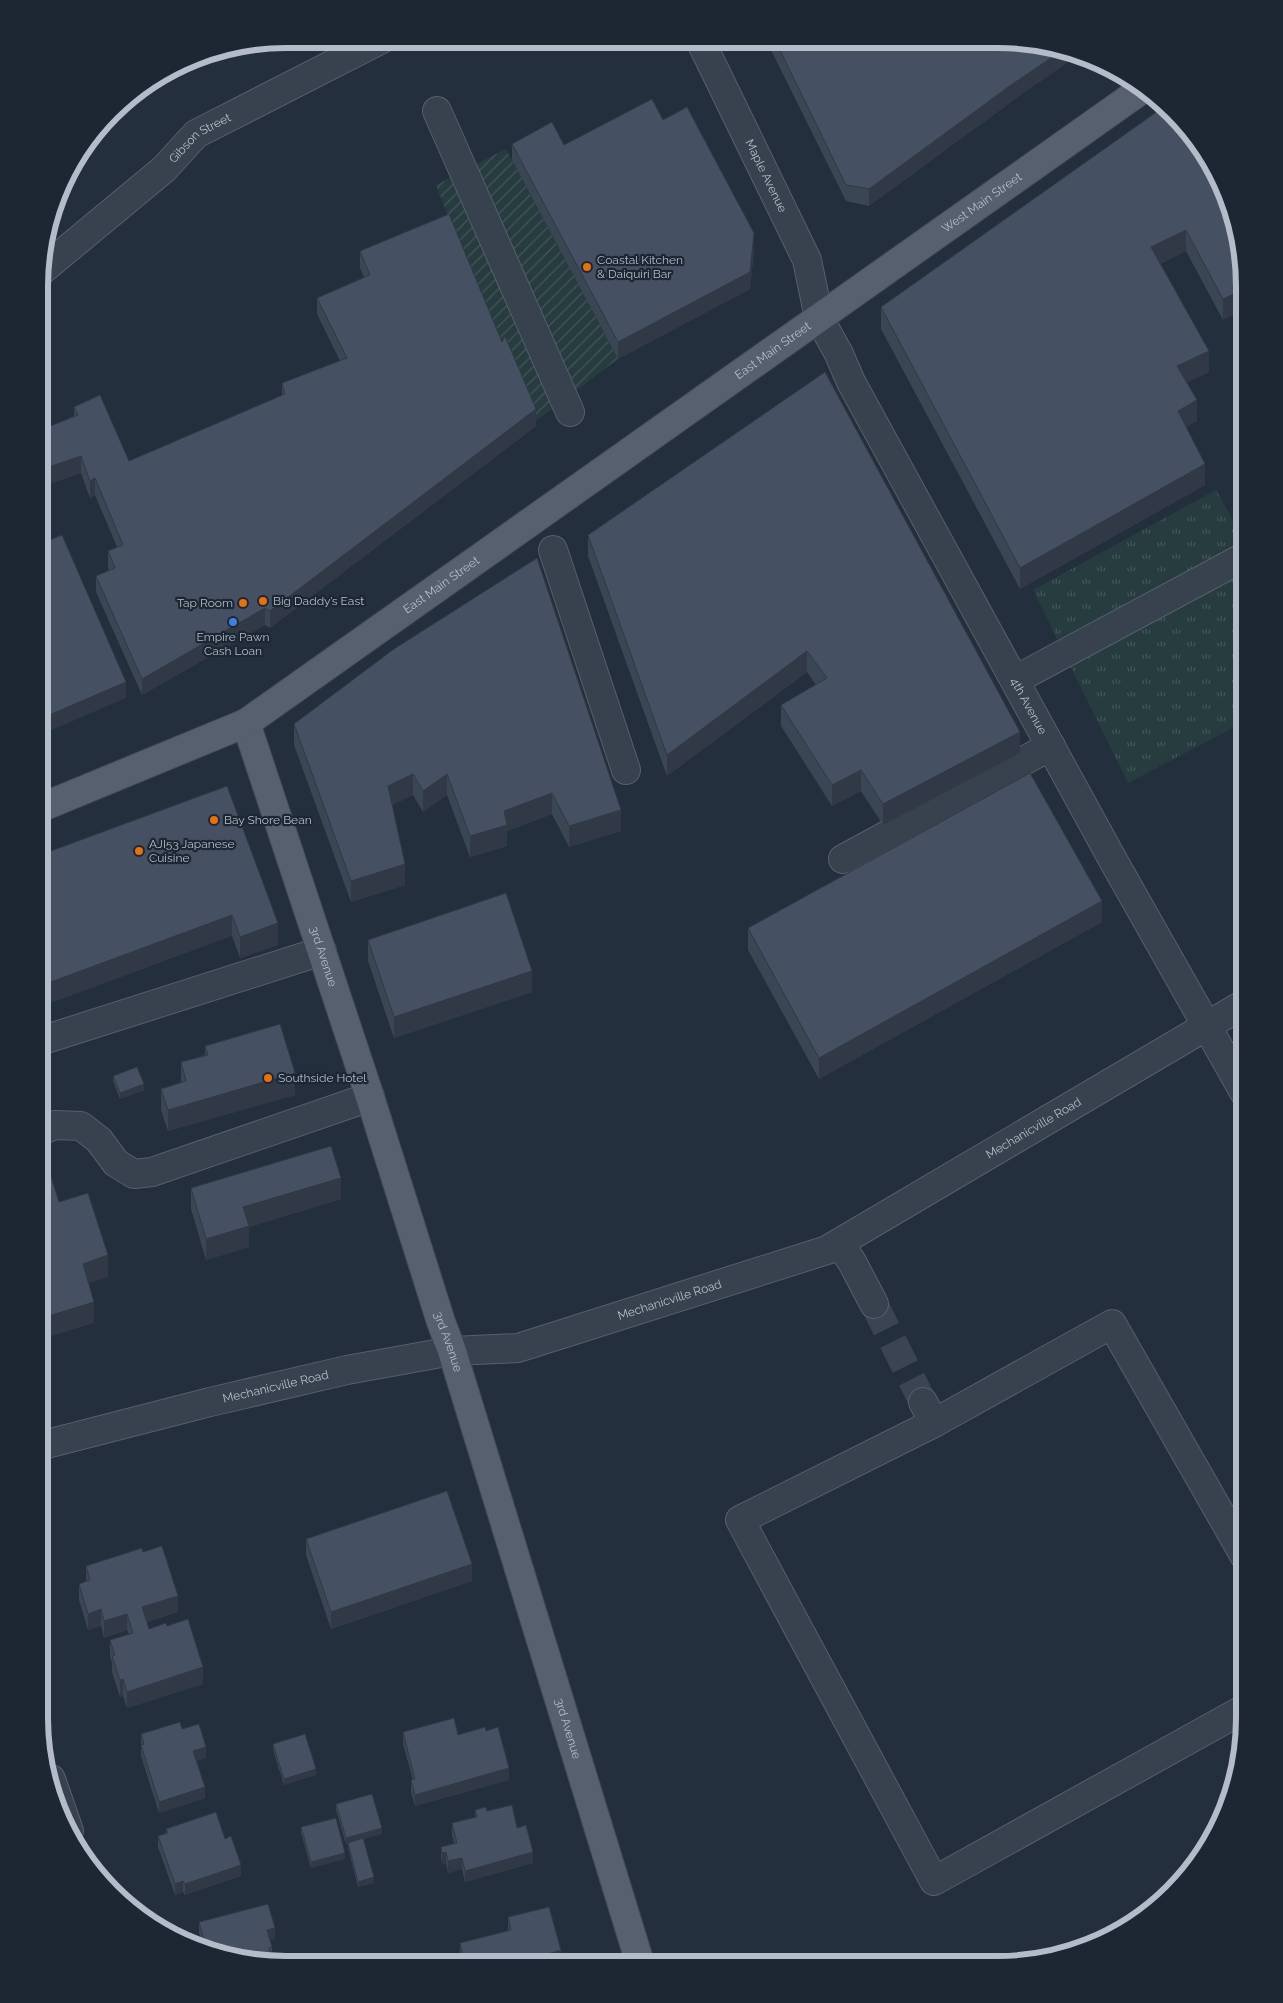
<svg xmlns="http://www.w3.org/2000/svg" width="1283" height="2003" viewBox="0 0 1283 2003" font-family="Raleway,sans-serif">
  <style>
    .grass { fill: url(#grass-tufts) }
    .garden { fill: url(#garden-furrows) }
    .lines { fill: none; stroke-linecap: round; stroke-linejoin: round }
    .minor-tunnel { stroke: #3a4453; stroke-width: 28; stroke-dasharray: 28 14; stroke-linecap: butt }
    .minor-casing { stroke: #565f6c; stroke-width: 30 }
    .major-casing { stroke: #414a57; stroke-width: 30 }
    .minor { stroke: #38414e; stroke-width: 28 }
    .major { stroke: #56606e; stroke-width: 28 }
    .wall { fill: #3b4654 }
    .shaded-wall { fill: #303945 }
    .building { fill: #455162; stroke: #303945 }
    .food-dot { fill: #e8710a; stroke: #1d2633; stroke-width: 2 }
    .shop-dot { fill: #3f7fe0; stroke: #1d2633; stroke-width: 2 }
    .labels { text-anchor: middle; stroke-width: 4.5; stroke-linejoin: round; paint-order: stroke }
    .street-label { font-size: 12px; fill: #b4bcc9; stroke: #1d2633 }
    .poi-label { font-size: 12px; fill: #b4bcc9; stroke: #1d2633; text-anchor: start }
    .rim { fill: none; stroke: #b4bcc9; stroke-width: 6 }
  </style>
  <defs>
    <pattern id="grass-tufts" width="24" height="20" patternUnits="userSpaceOnUse" patternTransform="scale(1.25)"><rect width="24" height="20" fill="#263c3f"/><path d="M3 7l-1-3M5 7V3M7 7l1-3M15 17l-1-3M17 17v-4M19 17l1-3" fill="none" stroke="#435659"/></pattern>
    <pattern id="garden-furrows" width="10" height="10" patternUnits="userSpaceOnUse" patternTransform="scale(1.25)"><rect width="10" height="10" fill="#263c3f"/><path d="M-1 1l2-2M0 10L10 0M9 11l2-2" fill="none" stroke="#435659"/></pattern>
  </defs>
  <rect width="100%" height="100%" fill="#242f3e"/>
  <!-- grass -->
  <path class="grass" d="M1216,490L1239,531L1244,529V722L1128,783L1033,590Z"/>
  <!-- garden -->
  <path class="garden" d="M506,149L618,359L533,423L456,238L436,185Z"/>
  <g class="lines">
    <!-- minor-tunnel -->
    <path class="minor-tunnel" d="M874,1304L923,1402"/>
    <defs>
      <g id="minor">
        <path id="s1" d="M700,40L807,260L819,318L839,354L851,382L1114,862L1244,1092"/>
        <path d="M437,111L570,412"/>
        <path id="s2" d="M41,271L164,169L196,134L382,39"/>
        <path d="M553,550L626,770"/>
        <path d="M1015,680L1244,557"/>
        <path d="M843,859L1051,746"/>
        <path d="M40,1041L322,951"/>
        <path d="M40,1131L55,1125L81,1126L99,1140L116,1163L134,1174L152,1172L370,1097"/>
        <path d="M839,1243L852,1262L874,1304"/>
        <path d="M923,1402L934,1423"/>
        <path id="s3" d="M39,1446L210,1402L347,1370L452,1351L518,1348L827,1250L1244,1004"/>
        <path d="M1244,1709L934,1881L740,1520L934,1423L1112,1324L1244,1555"/>
        <path d="M51,1779L69,1831"/>
      </g>
      <g id="major">
        <path id="s4" d="M246,723L370,1097L441,1322L452,1351L640,1963"/>
        <path id="s5" d="M40,808L246,723L1144,88"/>
      </g>
    </defs>
    <!-- minor casing -->
    <use href="#minor" class="minor-casing"/>
    <!-- major casing -->
    <use href="#major" class="major-casing"/>
    <!-- minor -->
    <use href="#minor" class="minor"/>
    <!-- major -->
    <use href="#major" class="major"/>
  </g>
  <!-- wall -->
  <g class="wall">
    <path d="M771,40L1030,41L1011,102L869,206L846,201L771,50Z"/>
    <path d="M663,120L754,250L750,289L618,359L512,160V144L564,145Z"/>
    <path d="M1225,191L1223,320L1186,251L1160,264L1209,372L1187,382L1197,421L1186,427L1205,485L1020,589L881,329V307Z"/>
    <path d="M360,251L536,426L270,628L265,625L142,695L96,592V576L109,571L108,567V551L117,547L95,495L90,498L81,473L46,485L41,471V430L74,416V407L129,461L282,395V383L340,361L317,314V298L364,277L360,268Z"/>
    <path d="M588,535L1020,753L883,825L861,791L832,806L781,726V705L816,685L807,672L667,776L588,556Z"/>
    <path d="M394,649L621,831L569,847L552,814L507,831V846L470,857L447,795L423,812L413,795L392,805L405,885L351,902L294,745V724Z"/>
    <path d="M227,786L278,945L240,958L232,936Z"/>
    <path d="M1102,922L819,1079L748,950V928Z"/>
    <path d="M368,940L532,992L394,1038L368,961Z"/>
    <path d="M205,1046L295,1095L168,1131L161,1110V1089L181,1083V1062L205,1055Z"/>
    <path d="M113,1076L144,1090L120,1099L113,1081Z"/>
    <path d="M191,1188L341,1199L249,1227V1247L206,1260L191,1209Z"/>
    <path d="M306,1539L472,1581L331,1629L306,1555Z"/>
    <path d="M143,1552L178,1612L147,1622L149,1629L167,1626L203,1684L127,1708L123,1696L120,1697L112,1672V1663L110,1657V1640L129,1634L127,1630L104,1638L101,1626L88,1630L79,1600V1584L86,1581V1566Z"/>
    <path d="M182,1729L206,1758L196,1761L205,1798L159,1813L141,1756V1734Z"/>
    <path d="M486,1731L509,1780L415,1806L411,1792V1780H413L403,1744V1732L458,1735Z"/>
    <path d="M273,1744L316,1775L284,1785L273,1750Z"/>
    <path d="M336,1804L382,1834L363,1839L374,1883L358,1887L348,1848V1844H346L336,1810Z"/>
    <path d="M475,1810L487,1811L517,1828L533,1863L465,1882L462,1869L448,1873L446,1863L442,1864L441,1858V1847L454,1844L452,1835V1823L475,1817Z"/>
    <path d="M301,1827L345,1859L311,1868L301,1833Z"/>
    <path d="M166,1829L225,1839L241,1876L185,1895L183,1892L175,1895L158,1847V1836L166,1833Z"/>
    <path d="M508,1917L561,1962L557,1963H462L460,1955V1943L508,1931Z"/>
    <path d="M199,1922L275,1939L270,1940L272,1947V1959L253,1962L204,1949L199,1933Z"/>
  </g>
  <!-- shaded-wall -->
  <g class="shaded-wall">
    <path d="M1063,50L1080,54L1011,102L869,206V189L1011,85Z"/>
    <path d="M1186,230V251L1151,268V247Z"/>
    <path d="M754,233V250L750,289L618,359V342Z"/>
    <path d="M1237,250L1241,269L1234,252Z"/>
    <path d="M1244,289V310L1223,320V299Z"/>
    <path d="M1209,351V372L1177,387V366Z"/>
    <path d="M1197,400V421L1178,432V411Z"/>
    <path d="M536,409V426L270,628V611Z"/>
    <path d="M81,456V473L46,485V468Z"/>
    <path d="M1205,464V485L1020,589V568Z"/>
    <path d="M95,478V495L90,498V481Z"/>
    <path d="M44,535V552L40,553V537Z"/>
    <path d="M265,608V625L142,695V679Z"/>
    <path d="M807,651V672L667,776V755Z"/>
    <path d="M126,682V698L40,735V719Z"/>
    <path d="M1020,732V753L883,825V804Z"/>
    <path d="M861,770V791L832,806V785Z"/>
    <path d="M413,774V795L388,807V786Z"/>
    <path d="M447,774V795L423,812V791Z"/>
    <path d="M552,793V814L507,831V846L470,857V836L504,811Z"/>
    <path d="M621,810V831L569,847V826Z"/>
    <path d="M405,864V885L351,902V881Z"/>
    <path d="M1102,901V922L819,1079V1058Z"/>
    <path d="M232,915V936L40,1007V986Z"/>
    <path d="M278,923V945L240,958V937Z"/>
    <path d="M532,971V992L394,1038V1017Z"/>
    <path d="M295,1073V1095L168,1131V1110Z"/>
    <path d="M144,1084V1090L120,1099V1093Z"/>
    <path d="M341,1178V1199L249,1227V1247L206,1260V1239L243,1207Z"/>
    <path d="M108,1255V1277L83,1285V1264Z"/>
    <path d="M94,1302V1323L39,1340V1319Z"/>
    <path d="M472,1564V1581L331,1629V1612Z"/>
    <path d="M178,1596V1612L142,1624V1607Z"/>
    <path d="M101,1609V1626L88,1630V1614Z"/>
    <path d="M127,1614V1630L104,1638V1621Z"/>
    <path d="M203,1667V1684L127,1708V1692Z"/>
    <path d="M123,1679V1696L120,1697V1680Z"/>
    <path d="M206,1747V1758L193,1762V1751Z"/>
    <path d="M509,1768V1780L415,1806V1795Z"/>
    <path d="M316,1769V1775L284,1785V1779Z"/>
    <path d="M205,1787V1798L159,1813V1802Z"/>
    <path d="M382,1828V1834L346,1844V1838Z"/>
    <path d="M446,1852V1863L442,1864V1853Z"/>
    <path d="M533,1852V1863L465,1882V1871Z"/>
    <path d="M345,1853V1859L311,1868V1862Z"/>
    <path d="M462,1858V1869L448,1873V1861Z"/>
    <path d="M241,1865V1876L185,1895V1884Z"/>
    <path d="M374,1877V1883L358,1887V1882Z"/>
    <path d="M183,1881V1892L175,1895V1884Z"/>
    <path d="M275,1928V1939L267,1941V1930Z"/>
    <path d="M561,1950V1962L557,1963H519Z"/>
  </g>
  <!-- building -->
  <g class="building">
    <path d="M775,40L1030,41L1063,50L1011,85L869,189L846,185Z"/>
    <path d="M652,99L663,120L687,107L754,233L750,272L618,342L512,144L552,122L564,145Z"/>
    <path d="M1165,106L1193,135L1225,191L1237,250L1234,252L1240,264L1244,285V289L1223,299L1186,230L1151,247L1209,351L1177,366L1197,400L1178,411L1205,464L1020,568L881,307Z"/>
    <path d="M449,214L502,342L505,336L536,409L270,611L265,608L142,679L96,576L115,568L108,551L123,545L95,478L90,481L81,456L46,468L41,454V430L78,415L74,407L100,395L129,461L285,394L282,383L347,358L317,298L370,275L360,251Z"/>
    <path d="M825,372L1020,732L883,804L861,770L832,785L781,705L827,678L807,651L667,755L588,535Z"/>
    <path d="M40,526L44,535L40,537Z"/>
    <path d="M62,535L126,682L40,719V544Z"/>
    <path d="M537,558L621,810L569,826L552,793L504,811L507,825L470,836L447,774L423,791L413,774L388,786L405,864L351,881L294,724L394,649Z"/>
    <path d="M1030,773L1102,901L819,1058L748,928Z"/>
    <path d="M227,786L278,923L240,937L232,915L40,986V855Z"/>
    <path d="M506,893L532,971L394,1017L368,940Z"/>
    <path d="M280,1024L295,1073L168,1110L161,1089L186,1081L181,1062L208,1055L205,1046Z"/>
    <path d="M137,1067L144,1084L120,1093L113,1076Z"/>
    <path d="M331,1146L341,1178L243,1207L249,1226L206,1239L191,1188Z"/>
    <path d="M47,1164L59,1202L88,1193L108,1255L83,1264L94,1302L39,1319L40,1166Z"/>
    <path d="M447,1491L472,1564L331,1612L306,1539Z"/>
    <path d="M162,1546L178,1596L142,1607L149,1629L166,1623L167,1626L188,1619L203,1667L127,1692L123,1679L120,1680L112,1656L115,1655L110,1640L133,1633L127,1614L104,1621L101,1609L88,1614L79,1584L90,1580L86,1566L142,1548L143,1552Z"/>
    <path d="M454,1718L458,1735L485,1727L486,1731L498,1727L509,1768L415,1795L411,1780L415,1779L403,1732Z"/>
    <path d="M180,1722L182,1729L199,1724L206,1747L193,1751L205,1787L159,1802L141,1745L144,1744L141,1734Z"/>
    <path d="M305,1734L316,1769L284,1779L273,1744Z"/>
    <path d="M372,1794L382,1828L346,1838L336,1804Z"/>
    <path d="M512,1805L517,1828L526,1825L533,1852L465,1871L462,1858L448,1861L446,1852L442,1853L441,1847L457,1843L452,1823L477,1817L475,1810L486,1807L487,1811Z"/>
    <path d="M216,1812L225,1839L231,1836L241,1865L185,1884L183,1881L175,1884L158,1836L168,1833L166,1829Z"/>
    <path d="M336,1818L345,1853L311,1862L301,1827Z"/>
    <path d="M363,1838L374,1877L358,1882L348,1843Z"/>
    <path d="M268,1904L275,1928L267,1930L272,1947L269,1948L273,1962H253L207,1950L199,1922Z"/>
    <path d="M549,1907L561,1950L519,1963H465L460,1943L511,1930L508,1917Z"/>
  </g>
  <!-- markers -->
  <g class="food-dot">
    <circle cx="587" cy="267" r="5"/>
    <circle cx="263" cy="601" r="5"/>
    <circle cx="243" cy="603" r="5"/>
    <circle cx="214" cy="820" r="5"/>
    <circle cx="139" cy="851" r="5"/>
    <circle cx="268" cy="1078" r="5"/>
  </g>
  <circle class="shop-dot" cx="233" cy="622" r="5"/>
  <g class="labels">
    <!-- street labels -->
    <g class="street-label">
      <text dy="4" stroke="none"><textPath href="#s2" startOffset="208">Gibson Street</textPath></text>
      <text dy="4" stroke="none"><textPath href="#s1" startOffset="151">Maple Avenue</textPath></text>
      <text dy="4" stroke="none"><textPath href="#s5" startOffset="1124">West Main Street</textPath></text>
      <text dy="4" stroke="none"><textPath href="#s5" startOffset="868">East Main Street</textPath></text>
      <text dy="4" stroke="none"><textPath href="#s5" startOffset="462">East Main Street</textPath></text>
      <text dy="4" stroke="none"><textPath href="#s1" startOffset="745">4th Avenue</textPath></text>
      <text dy="4" stroke="none"><textPath href="#s4" startOffset="246">3rd Avenue</textPath></text>
      <text dy="4" stroke="none"><textPath href="#s3" startOffset="1054">Mechanicville Road</textPath></text>
      <text dy="4" stroke="none"><textPath href="#s3" startOffset="649">Mechanicville Road</textPath></text>
      <text dy="4" stroke="none"><textPath href="#s4" startOffset="651">3rd Avenue</textPath></text>
      <text dy="4" stroke="none"><textPath href="#s3" startOffset="244">Mechanicville Road</textPath></text>
      <text dy="4" stroke="none"><textPath href="#s4" startOffset="1056">3rd Avenue</textPath></text>
    </g>
    <!-- poi labels -->
    <g class="poi-label">
      <text x="597" y="264">Coastal Kitchen<tspan x="597" dy="14">&amp; Daiquiri Bar</tspan></text>
      <text x="273" y="605">Big Daddy’s East</text>
      <text x="233" y="607" text-anchor="end">Tap Room</text>
      <text x="233" y="641" text-anchor="middle">Empire Pawn<tspan x="233" dy="14">Cash Loan</tspan></text>
      <text x="224" y="824">Bay Shore Bean</text>
      <text x="149" y="848">AJI53 Japanese<tspan x="149" dy="14">Cuisine</tspan></text>
      <text x="278" y="1082">Southside Hotel</text>
    </g>
  </g>
  <!-- crop -->
  <path d="M0 0H1283V2003H0ZM286 48H998A238 238 0 0 1 1236 286V1718A238 238 0 0 1 998 1956H286A238 238 0 0 1 48 1718V286A238 238 0 0 1 286 48Z" fill="#1d2633" fill-rule="evenodd"/>
  <path class="rim" d="M286 48H998A238 238 0 0 1 1236 286V1718A238 238 0 0 1 998 1956H286A238 238 0 0 1 48 1718V286A238 238 0 0 1 286 48Z"/>
</svg>
